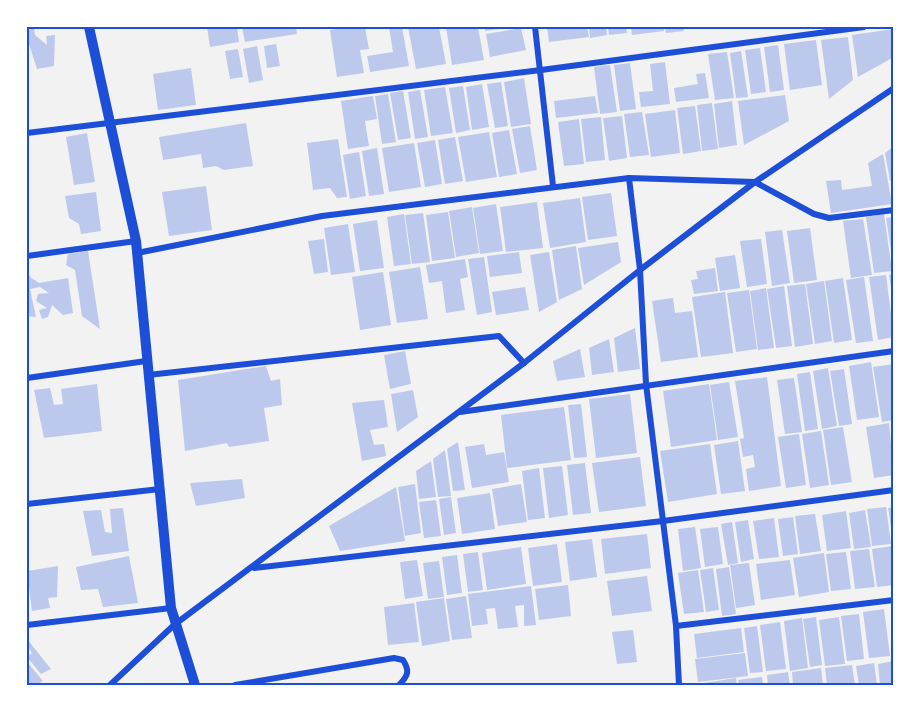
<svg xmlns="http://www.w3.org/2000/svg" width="921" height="712" viewBox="0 0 921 712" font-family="Lora,serif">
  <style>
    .building { fill: #bdc9ec }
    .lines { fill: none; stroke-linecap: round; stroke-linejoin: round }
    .minor { stroke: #1d4ed8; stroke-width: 6 }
    .tertiary { stroke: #1d4ed8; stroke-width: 10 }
    .neatline { fill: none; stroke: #1d4ed8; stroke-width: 2 }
  </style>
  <rect width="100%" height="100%" fill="#f2f2f2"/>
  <!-- building -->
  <g class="building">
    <path d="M27,27H34L35,35L47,45L46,36L55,35L54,66L37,69L27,38Z"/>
    <path d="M207,27H237L239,42L210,47Z"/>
    <path d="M242,27H296L297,34L245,42Z"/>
    <path d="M349,27H365L369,49L360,50L364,73L337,77L330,30Z"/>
    <path d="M389,27H402L409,66L370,72L367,56L393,52Z"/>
    <path d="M408,27H439L446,64L416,69Z"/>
    <path d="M446,27H478L484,60L452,65Z"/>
    <path d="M485,27H505V28L485,31Z"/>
    <path d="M547,27H587L589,37L549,42Z"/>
    <path d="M589,27H606L607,35L590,38Z"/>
    <path d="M608,27H626L627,33L609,35Z"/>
    <path d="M631,27H664V31L632,35Z"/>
    <path d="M665,27H683L684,31L666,33Z"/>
    <path d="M521,28L526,50L490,57L486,34Z"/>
    <path d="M894,29V57L858,77L852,35Z"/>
    <path d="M848,37L853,80L829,99L821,40Z"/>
    <path d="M816,40L822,85L790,90L784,44Z"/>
    <path d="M276,44L280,66L267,68L264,46Z"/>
    <path d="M778,45L784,90L770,92L764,47Z"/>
    <path d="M257,46L263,80L249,83L243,49Z"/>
    <path d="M760,48L766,92L751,94L745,50Z"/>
    <path d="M238,49L243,77L230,79L225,51Z"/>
    <path d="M741,51L748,97L736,98L730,53Z"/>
    <path d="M727,52L734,98L715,100L708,54Z"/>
    <path d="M665,62L670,104L641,107L639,92L653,91L650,64Z"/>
    <path d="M630,63L636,109L620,111L614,65Z"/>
    <path d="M610,65L617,112L600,114L594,67Z"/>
    <path d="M191,68L196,105L158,110L153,74Z"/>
    <path d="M705,73L709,98L676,102L674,88L698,84L696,74Z"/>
    <path d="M524,78L531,124L511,127L504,82Z"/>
    <path d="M501,82L508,126L495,128L487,84Z"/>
    <path d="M482,84L489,127L472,130L466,87Z"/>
    <path d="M463,86L470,130L456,133L449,88Z"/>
    <path d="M445,87L453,133L431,136L424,90Z"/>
    <path d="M420,90L428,137L415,139L408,92Z"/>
    <path d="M403,91L411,138L398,140L390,93Z"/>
    <path d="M388,94L396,142L382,144L375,96Z"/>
    <path d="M785,95L789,121L744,145L738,101Z"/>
    <path d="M373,96L377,119L365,121L369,146L348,149L341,101Z"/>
    <path d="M595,96L598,113L556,118L554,101Z"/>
    <path d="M732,101L737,145L719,148L714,104Z"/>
    <path d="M712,103L718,149L702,151L697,105Z"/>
    <path d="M695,106L701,151L683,154L677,108Z"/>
    <path d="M675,110L680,153L651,157L645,114Z"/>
    <path d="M642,112L649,155L630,157L624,114Z"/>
    <path d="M622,116L627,158L609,161L603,118Z"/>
    <path d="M601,117L605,160L586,162L581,119Z"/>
    <path d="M579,119L584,164L564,166L558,122Z"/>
    <path d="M246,123L253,166L224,170L216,166L203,168L201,154L163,160L159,137Z"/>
    <path d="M530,126L537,170L520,173L512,129Z"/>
    <path d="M509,130L517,174L499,177L492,133Z"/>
    <path d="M489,132L497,177L466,182L458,137Z"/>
    <path d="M87,133L95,182L74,185L66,137Z"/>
    <path d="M455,137L463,181L445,184L438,140Z"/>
    <path d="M338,139L347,197L337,198L330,188L313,190L307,143Z"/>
    <path d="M435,140L442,184L425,187L417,143Z"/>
    <path d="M414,143L421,187L389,192L382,148Z"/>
    <path d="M894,146V180L890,181L885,153Z"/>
    <path d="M377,148L384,194L369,196L362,151Z"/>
    <path d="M359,152L366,196L350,199L343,155Z"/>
    <path d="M883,154L892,204L831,213L826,181L841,180L842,190L872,186L868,163Z"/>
    <path d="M206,186L212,230L169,236L162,192Z"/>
    <path d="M96,192L101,231L81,234L79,224L69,218L65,196Z"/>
    <path d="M611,193L617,236L588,240L582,197Z"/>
    <path d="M580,198L586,242L550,248L543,203Z"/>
    <path d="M537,202L543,248L506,252L500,207Z"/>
    <path d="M496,204L503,251L480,254L473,208Z"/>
    <path d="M472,207L479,253L456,257L449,211Z"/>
    <path d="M448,212L455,258L432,261L426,215Z"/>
    <path d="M423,213L430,262L412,264L405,215Z"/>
    <path d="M404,214L411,264L394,266L387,217Z"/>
    <path d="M884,214L892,271L874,273L866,217Z"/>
    <path d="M894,217V263H893L886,218Z"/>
    <path d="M863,219L872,275L851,278L843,221Z"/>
    <path d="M377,220L384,268L360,271L353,224Z"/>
    <path d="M348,224L355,272L331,275L324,228Z"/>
    <path d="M810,228L817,280L794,283L787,231Z"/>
    <path d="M782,230L790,283L772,286L765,232Z"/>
    <path d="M324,239L328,272L314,274L308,241Z"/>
    <path d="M761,239L767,284L747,287L740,241Z"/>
    <path d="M618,242L621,262L584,285L578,248Z"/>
    <path d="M576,246L582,289L559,300L552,250Z"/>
    <path d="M88,251L100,329L82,316L75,270L66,265L68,254Z"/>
    <path d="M519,252L522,273L490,277L487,256Z"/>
    <path d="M549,252L557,302L539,312L530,255Z"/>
    <path d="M735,255L740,288L720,291L715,258Z"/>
    <path d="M484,257L492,312L477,315L468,259Z"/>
    <path d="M465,259L468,277L460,279L465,310L446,313L442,281L429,283L426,265Z"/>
    <path d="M420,267L428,319L397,323L389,272Z"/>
    <path d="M27,268L30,277L39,283L68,278L73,313L63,315L52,305L48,317L42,319L39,310L47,308L36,301L38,294L49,293L40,287L30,289L36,317L27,316Z"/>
    <path d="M715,268L718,291L694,294L691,280L698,279L696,271Z"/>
    <path d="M383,272L391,325L360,330L352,277Z"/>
    <path d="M894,274V300H893L889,275Z"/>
    <path d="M886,275L894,337L878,340L869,277Z"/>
    <path d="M864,277L873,341L856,343L846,280Z"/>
    <path d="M843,278L852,340L834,343L825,281Z"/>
    <path d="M824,281L832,341L815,344L806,284Z"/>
    <path d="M805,284L813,344L795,347L787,286Z"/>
    <path d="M784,286L792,346L776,348L767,289Z"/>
    <path d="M525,287L529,310L496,315L492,292Z"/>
    <path d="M766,288L774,348L758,350L750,291Z"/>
    <path d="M749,290L757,349L736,352L727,293Z"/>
    <path d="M725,292L733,353L701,357L692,297Z"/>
    <path d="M673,298L675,313L692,311L698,357L661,362L652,301Z"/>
    <path d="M635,328L640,369L618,372L614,338Z"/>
    <path d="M609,339L614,372L592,375L589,348Z"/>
    <path d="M580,349L585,377L557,381L553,361Z"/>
    <path d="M405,351L411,384L390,389L384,355Z"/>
    <path d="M871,362L879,417L857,420L849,366Z"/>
    <path d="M894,364V420L882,422L873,367Z"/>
    <path d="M266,366L271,381L280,379L282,405L264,408L269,441L229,447L227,443L185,451L178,380Z"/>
    <path d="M828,368L837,426L822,429L813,371Z"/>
    <path d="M844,369L852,424L839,426L830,371Z"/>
    <path d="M810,372L818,429L805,431L797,374Z"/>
    <path d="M767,377L781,486L749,491L746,469L755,467L753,455L743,457L740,439L744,438L735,381Z"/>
    <path d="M794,378L802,432L785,434L777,380Z"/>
    <path d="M729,382L738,437L718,440L710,385Z"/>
    <path d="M97,384L102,431L44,438L34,390L50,388L54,405L63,404L61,389Z"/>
    <path d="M709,384L717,440L671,447L663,391Z"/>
    <path d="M413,390L418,417L397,432L391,394Z"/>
    <path d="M630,394L637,453L596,458L589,399Z"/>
    <path d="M384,400L388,427L370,430L374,445L384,444L386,456L362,461L352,403Z"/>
    <path d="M581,404L587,457L574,458L568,405Z"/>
    <path d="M564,407L571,460L507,468L501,415Z"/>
    <path d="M889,423L894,475L874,478L866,427Z"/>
    <path d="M843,427L852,482L831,485L823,430Z"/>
    <path d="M821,431L829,485L810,488L802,434Z"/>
    <path d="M799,434L806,485L786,488L778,437Z"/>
    <path d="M738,441L745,491L721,494L714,445Z"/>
    <path d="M458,442L465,490L453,491L447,449Z"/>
    <path d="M484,444L486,455L504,452L509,482L472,488L465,447Z"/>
    <path d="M710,444L717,494L668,502L660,451Z"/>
    <path d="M445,450L451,496L438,497L433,459Z"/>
    <path d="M640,457L646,506L599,512L592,463Z"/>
    <path d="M431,461L436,497L419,499L416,471Z"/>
    <path d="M585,463L591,513L573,515L567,465Z"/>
    <path d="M562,466L568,515L549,518L543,468Z"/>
    <path d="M539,468L545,518L528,520L522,471Z"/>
    <path d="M242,479L245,498L196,506L190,483Z"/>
    <path d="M415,484L421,533L405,536L398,487Z"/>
    <path d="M521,484L527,522L498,526L492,489Z"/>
    <path d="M396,487L405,541L340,551L329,526Z"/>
    <path d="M490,493L495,529L462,534L457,498Z"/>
    <path d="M451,497L456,533L444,535L439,499Z"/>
    <path d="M436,500L441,536L424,538L419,502Z"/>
    <path d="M886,507L891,544L872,546L867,509Z"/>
    <path d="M894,507V540H893L888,508Z"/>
    <path d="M123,508L129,551L92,556L83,511L101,510L105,532L112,533L110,509Z"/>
    <path d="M865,510L871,547L854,549L849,513Z"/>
    <path d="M846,511L851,548L827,551L822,515Z"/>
    <path d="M815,514L821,551L800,554L795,516Z"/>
    <path d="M793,517L798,554L783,556L778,519Z"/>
    <path d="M774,518L779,557L759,559L753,521Z"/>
    <path d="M748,520L754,559L741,562L735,522Z"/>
    <path d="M732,522L738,563L728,565L721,524Z"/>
    <path d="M695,527L701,568L683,571L678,529Z"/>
    <path d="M718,527L723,564L705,567L700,529Z"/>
    <path d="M647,534L651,568L605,574L601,539Z"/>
    <path d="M592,539L597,577L570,581L565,542Z"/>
    <path d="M557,544L562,582L533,586L528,548Z"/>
    <path d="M892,546L894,585L877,587L872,549Z"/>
    <path d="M521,547L526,584L487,590L482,553Z"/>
    <path d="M869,549L875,587L855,589L850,551Z"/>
    <path d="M478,552L483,590L468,592L463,554Z"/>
    <path d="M846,552L851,589L831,591L826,554Z"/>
    <path d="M824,553L829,592L799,597L793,558Z"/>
    <path d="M457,555L462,593L447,595L442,557Z"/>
    <path d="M129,556L138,603L103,607L98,589L81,590L76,567Z"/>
    <path d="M417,560L423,596L405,599L400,562Z"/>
    <path d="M790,560L795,595L761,600L756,564Z"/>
    <path d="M439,561L444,597L428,599L423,563Z"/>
    <path d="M749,563L755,605L736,608L730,565Z"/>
    <path d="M58,566L57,597L48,598L50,608L32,611L27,571Z"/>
    <path d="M729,567L736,614L722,616L716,569Z"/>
    <path d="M713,568L719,610L706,612L700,570Z"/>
    <path d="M698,570L704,612L684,614L678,573Z"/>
    <path d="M647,576L652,611L612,616L607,581Z"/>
    <path d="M568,585L571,616L539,620L535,589Z"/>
    <path d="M531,586L536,625L524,626V605L515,606L518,627L498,629L495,608L486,609L488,624L472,626L468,594Z"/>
    <path d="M466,596L472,638L452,640L446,599Z"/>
    <path d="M444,598L450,641L422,646L416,602Z"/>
    <path d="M414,603L419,642L388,645L384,607Z"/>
    <path d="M884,609L890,656L869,658L863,612Z"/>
    <path d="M859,614L864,659L847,661L841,616Z"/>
    <path d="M816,617L822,665L810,667L803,619Z"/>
    <path d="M839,617L845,664L825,666L819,620Z"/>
    <path d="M802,618L808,668L790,671L784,621Z"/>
    <path d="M780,622L786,669L766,671L760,625Z"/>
    <path d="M757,626L763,672L750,673L744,628Z"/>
    <path d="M741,628L744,652L697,658L694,634Z"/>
    <path d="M633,630L637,662L617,664L612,632Z"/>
    <path d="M27,639L51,669L41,674L27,657L32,653L27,646Z"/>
    <path d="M745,653L748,676L698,682L695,659Z"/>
    <path d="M894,661V685H880L878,664Z"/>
    <path d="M27,662L43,681L36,685H27Z"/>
    <path d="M874,663L877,685H859L856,666Z"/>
    <path d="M852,665L855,685H827L825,668Z"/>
    <path d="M821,668L823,685H793L792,672Z"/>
    <path d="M788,672L790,685H768L767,675Z"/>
    <path d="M762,677L763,685H739L738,680Z"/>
    <path d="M736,678L737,685H697V684Z"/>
  </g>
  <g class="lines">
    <!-- minor -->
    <g class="minor">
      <path d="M535,27L553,186"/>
      <path d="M27,133L541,70L864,27"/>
      <path d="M629,178L640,270L646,384L676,626L679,685"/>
      <path d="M137,253L322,216L629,178L755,182L814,214L829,218L894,210"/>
      <path d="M27,256L136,241"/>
      <path d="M148,375L499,336L524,363"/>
      <path d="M27,378L146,361"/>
      <path d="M460,412L894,351"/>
      <path d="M27,504L160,489"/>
      <path d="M254,568L663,521L894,490"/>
      <path d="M27,625L171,608"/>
      <path d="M676,626L894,600"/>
      <path d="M110,685L174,625L524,363L640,270L755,182L894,88"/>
      <path d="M235,685L394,658L403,660C410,671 408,676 399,685"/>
    </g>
    <!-- tertiary -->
    <path class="tertiary" d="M89,27L136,241L171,608L195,685"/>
  </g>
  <!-- border -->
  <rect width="921" height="712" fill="none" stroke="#ffffff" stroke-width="57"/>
  <rect x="28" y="28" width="864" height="656" class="neatline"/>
</svg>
